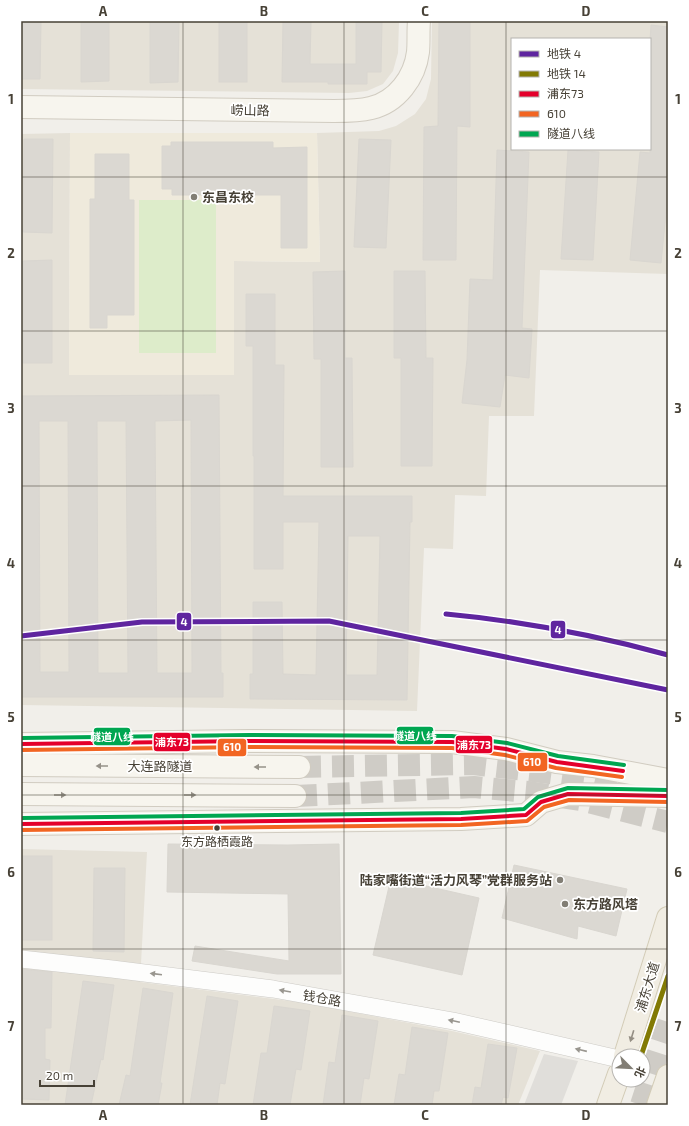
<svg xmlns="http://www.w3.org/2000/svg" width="689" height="1126" viewBox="0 0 689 1126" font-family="'Exo 2','Noto Sans SC',sans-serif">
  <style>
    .residential { fill: #e5e1d7; fill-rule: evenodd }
    .education { fill: #efeadc }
    .green { fill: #ddecca }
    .parking { fill: #e0deda }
    .building { fill: #dbd8d2; stroke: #d9d6d0; fill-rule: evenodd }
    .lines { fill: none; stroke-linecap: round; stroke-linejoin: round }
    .secondary-tunnel { stroke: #cfccc6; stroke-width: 22; stroke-dasharray: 22 11; stroke-linecap: butt }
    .primary-tunnel { stroke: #cfccc6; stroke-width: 22; stroke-dasharray: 22 11; stroke-linecap: butt }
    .street-casing { stroke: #cdcbc6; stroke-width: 18 }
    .secondary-casing { stroke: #d1ccc1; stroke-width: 24 }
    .primary-casing { stroke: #d3ccb7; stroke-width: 24 }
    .street { stroke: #fdfdfc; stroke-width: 17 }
    .secondary { stroke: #f7f5ee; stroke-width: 22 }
    .primary { stroke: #f1ede3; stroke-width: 22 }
    .bus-1-casing { stroke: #fff; stroke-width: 7 }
    .bus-2-casing { stroke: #fff; stroke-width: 7 }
    .bus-3-casing { stroke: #fff; stroke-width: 7 }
    .bus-1 { stroke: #e4002b; stroke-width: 4 }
    .bus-2 { stroke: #f26522; stroke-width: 4 }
    .bus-3 { stroke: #00a651; stroke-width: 4 }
    .metro-1-casing { stroke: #fff; stroke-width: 8 }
    .metro-2-casing { stroke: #fff; stroke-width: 8 }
    .metro-1 { stroke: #5f259f; stroke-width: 5 }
    .metro-2 { stroke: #827a04; stroke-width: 5 }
    .oneway { fill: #969289 }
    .oneway2 { fill: #99968f }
    .oneway3 { fill: #948e84 }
    .grid { fill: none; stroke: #474136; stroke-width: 1; stroke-opacity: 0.55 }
    .poi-dot { fill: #827e75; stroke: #fff; stroke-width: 1.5 }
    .bus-dot { fill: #474136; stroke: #fff; stroke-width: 1.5 }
    .labels { text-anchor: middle; stroke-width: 3.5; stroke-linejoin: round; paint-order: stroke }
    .bus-label { font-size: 12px; fill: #474136; stroke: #fff }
    .street-label { font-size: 13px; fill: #474136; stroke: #fff }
    .poi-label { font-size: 13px; font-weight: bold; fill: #474136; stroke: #fff; text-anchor: start }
    .line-badge { stroke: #fff; stroke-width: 1.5 }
    .badge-label { font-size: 11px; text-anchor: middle; font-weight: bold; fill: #fff }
    .neatline { fill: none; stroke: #474136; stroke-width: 1.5 }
    .grid-label { font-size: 13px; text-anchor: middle; font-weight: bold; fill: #474136 }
  </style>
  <rect width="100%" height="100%" fill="#f1efea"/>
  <!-- residential -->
  <g class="residential">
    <path d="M21,21H399L398,53L393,71L383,84L367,91L349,93L21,89Z"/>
    <path d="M432,21H668V274L540,270L534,416H489L486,496L455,495L453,549L424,548L417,711L21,705V134L70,133L69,375H234V261L320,262L317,133L379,131L396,126L415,114L426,99L431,79ZM512,39H650V149H512Z"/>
    <path d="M21,849L147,852L140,982L298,1002L452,1031L540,1051L518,1105H21Z"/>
  </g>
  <!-- education -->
  <path class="education" d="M70,133H317L320,262L234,261V375H69Z"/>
  <!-- green -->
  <rect class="green" x="139" y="200" width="77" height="153"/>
  <!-- parking -->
  <path class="parking" d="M544,1054L578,1061L561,1105H524Z"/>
  <!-- building -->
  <g class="building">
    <path d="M21,21H41L40,79H21Z"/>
    <path d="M81,21H109V81L81,82Z"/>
    <path d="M150,21H179L178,82L150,83Z"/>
    <rect x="219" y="21" width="28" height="61"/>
    <path d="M283,21H311L310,64H356V21H382L381,72H367V84H328V82H282Z"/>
    <path d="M439,21H470V127L457,126L456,260H423L424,127L438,126Z"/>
    <path d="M651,25L668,27V193L661,263L630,260L640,152L650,153V41Z"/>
    <path d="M24,139H53L52,233L23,232Z"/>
    <path d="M359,139L391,140L386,248L354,247Z"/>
    <path d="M171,142H273V148L307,147V248H281V195H172V189H162V146H171Z"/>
    <path d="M497,150L529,152L522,328L532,329L529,378L505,375L500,407L462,403L467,360L470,279L493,280Z"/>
    <path d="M568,150L599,152L593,260L561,259Z"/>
    <path d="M95,154H129V200H134V315H107V328H90V199H95Z"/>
    <path d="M52,260V363H23V261Z"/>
    <path d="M345,271V358H352L353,467H321V359H314L313,272Z"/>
    <path d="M394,271H425L426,358H433L432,466H401V358H394Z"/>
    <path d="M246,294H275V365H284L283,496H412V522H410L407,700L250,699V674H253V602H282L283,674L316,675L319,522H283V569H254V456H253V346H246ZM348,536H380L377,675H346Z"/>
    <path d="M219,395L221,673H223V697H21V396ZM191,420L192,673H157L155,421ZM39,421H68L69,672H40ZM97,421H126L128,673H98Z"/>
    <path d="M168,844L288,845L339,844L341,974H277L192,961L195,946L289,961L288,894L167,892Z"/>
    <rect x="21" y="856" width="31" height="84"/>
    <path d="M514,865L627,889L616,936L578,926L577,939L502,918Z"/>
    <path d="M94,868H125L124,952L93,951Z"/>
    <path d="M391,878L479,898L462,975L373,955Z"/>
    <path d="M21,969L52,972L51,1028H45V1059L50,1060L49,1100L21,1099Z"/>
    <path d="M83,981L114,985L103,1060L101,1059L91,1105H65Z"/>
    <path d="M143,988L173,993L160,1083H162L158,1105H119L126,1075L130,1076Z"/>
    <path d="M207,996L238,1001L225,1084L220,1083L217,1105H190Z"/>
    <path d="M274,1006L310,1011L301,1070L296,1069L290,1105H253L261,1053H267Z"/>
    <path d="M342,1015L378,1021L369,1079L364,1078L360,1105H323L329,1062L335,1063Z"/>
    <path d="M412,1027L448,1033L439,1091H434L432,1105H394L399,1074L405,1075Z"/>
    <path d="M488,1044L517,1048L508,1098L503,1097L501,1105H472L475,1087L481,1088Z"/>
  </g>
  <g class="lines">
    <!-- secondary-tunnel -->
    <g class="secondary-tunnel">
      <path d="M299,767L473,764L534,771L586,778L638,791"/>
      <path d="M295,796L474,787L529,792L580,800L668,822"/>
    </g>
    <!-- primary-tunnel -->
    <path class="primary-tunnel" d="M641,1105L668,1022"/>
    <defs>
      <path id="street" d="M21,959L112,969L273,989L453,1021L619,1059"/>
      <g id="secondary">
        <path d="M21,107L334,111C347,111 359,111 371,108C397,102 415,77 418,52C419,42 418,31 419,21"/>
        <path d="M21,744L249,741L452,742L506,749L557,762L593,766L668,780"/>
        <path d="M21,765L299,767"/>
        <path d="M21,794L295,796"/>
        <path d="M21,824L461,819L526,815L541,802L568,794L668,796"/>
      </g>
      <g id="primary">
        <path d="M625,1056L668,918"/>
        <path d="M608,1105L619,1074"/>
        <path d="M658,1105L668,1076"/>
      </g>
    </defs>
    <!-- street casing -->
    <use href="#street" class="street-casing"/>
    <!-- secondary casing -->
    <use href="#secondary" class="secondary-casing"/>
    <!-- primary casing -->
    <use href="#primary" class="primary-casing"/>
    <!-- street -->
    <use href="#street" class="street"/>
    <!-- secondary -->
    <use href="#secondary" class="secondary"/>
    <!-- primary -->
    <use href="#primary" class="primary"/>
    <defs>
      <g id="bus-1">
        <path d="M21,744L249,741L452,742L506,749L557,762L623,771"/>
        <path d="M21,824L461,819L526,815L541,802L568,794L668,796"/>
      </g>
      <g id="bus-2">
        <path d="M21,750L249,747L452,748L505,755L556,768L622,777"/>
        <path d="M21,830L461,825L527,821L544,807L569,800L668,802"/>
      </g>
      <g id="bus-3">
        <path d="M21,738L249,735L452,736L507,743L558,756L624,765"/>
        <path d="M21,818L461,813L524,809L538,797L568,788L668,790"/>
      </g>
    </defs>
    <!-- bus-1 casing -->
    <use href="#bus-1" class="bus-1-casing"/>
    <!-- bus-2 casing -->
    <use href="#bus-2" class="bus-2-casing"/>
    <!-- bus-3 casing -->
    <use href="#bus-3" class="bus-3-casing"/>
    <!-- bus-1 -->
    <use href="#bus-1" class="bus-1"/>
    <!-- bus-2 -->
    <use href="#bus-2" class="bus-2"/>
    <!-- bus-3 -->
    <use href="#bus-3" class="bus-3"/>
    <defs>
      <g id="metro-1">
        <path d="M446,614C521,621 595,635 668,655"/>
        <path d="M21,636L142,622L329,621L668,690"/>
      </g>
      <path id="metro-2" d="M641,1056L668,976"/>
    </defs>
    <!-- metro-1 casing -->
    <use href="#metro-1" class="metro-1-casing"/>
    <!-- metro-2 casing -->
    <use href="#metro-2" class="metro-2-casing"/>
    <!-- metro-1 -->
    <use href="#metro-1" class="metro-1"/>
    <!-- metro-2 -->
    <use href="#metro-2" class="metro-2"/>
  </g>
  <!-- one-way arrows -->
  <defs><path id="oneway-solid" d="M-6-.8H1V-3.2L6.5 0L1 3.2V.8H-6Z"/></defs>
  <g class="oneway">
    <use href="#oneway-solid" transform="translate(102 766) rotate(-180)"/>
    <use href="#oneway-solid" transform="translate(260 767) rotate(-180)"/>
    <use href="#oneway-solid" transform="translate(60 795)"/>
    <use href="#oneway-solid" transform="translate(190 795)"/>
  </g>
  <g class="oneway2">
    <use href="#oneway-solid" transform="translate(156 974) rotate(-173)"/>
    <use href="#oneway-solid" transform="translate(285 991) rotate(-170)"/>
    <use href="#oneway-solid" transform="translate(454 1021) rotate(-168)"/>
    <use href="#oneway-solid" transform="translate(581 1050) rotate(-167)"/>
  </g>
  <use class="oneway3" href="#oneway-solid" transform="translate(632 1036) rotate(107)"/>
  <!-- grid -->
  <path class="grid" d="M183,21V1105M344,21V1105M506,21V1105M21,177H668M21,331H668M21,486H668M21,640H668M21,795H668M21,949H668"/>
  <!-- markers -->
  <g class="poi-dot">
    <circle cx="194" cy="197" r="4"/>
    <circle cx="560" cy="880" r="4"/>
    <circle cx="565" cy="904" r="4"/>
  </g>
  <circle class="bus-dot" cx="217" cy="828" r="3.5"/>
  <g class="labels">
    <!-- bus labels -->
    <g class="bus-label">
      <text x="217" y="846">东方路栖霞路</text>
    </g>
    <!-- street labels -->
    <g class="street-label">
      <text transform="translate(250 110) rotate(1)" y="5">崂山路</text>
      <text x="160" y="771">大连路隧道</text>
      <text transform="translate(647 987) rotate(-73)" y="5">浦东大道</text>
      <text transform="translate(322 998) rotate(10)" y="5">钱仓路</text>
    </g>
    <!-- poi labels -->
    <g class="poi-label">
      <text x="202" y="202">东昌东校</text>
      <text x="552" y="885" text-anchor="end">陆家嘴街道“活力风琴”党群服务站</text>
      <text x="573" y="909">东方路风塔</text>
    </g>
  </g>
  <g class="line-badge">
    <rect x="176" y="612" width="16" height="19" rx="4" fill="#5f259f"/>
    <rect x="550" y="620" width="16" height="19" rx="4" fill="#5f259f"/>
    <rect x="396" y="726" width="38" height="19" rx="4" fill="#00a651"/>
    <rect x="93" y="727" width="38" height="19" rx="4" fill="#00a651"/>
    <rect x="153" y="732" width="38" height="20" rx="4" fill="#e4002b"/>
    <rect x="455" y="735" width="38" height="19" rx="4" fill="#e4002b"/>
    <rect x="217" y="738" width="30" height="19" rx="4" fill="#f26522"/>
    <rect x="517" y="752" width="31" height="20" rx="4" fill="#f26522"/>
  </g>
  <g class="badge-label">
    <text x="184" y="626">4</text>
    <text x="558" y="634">4</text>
    <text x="415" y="740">隧道八线</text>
    <text x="112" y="741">隧道八线</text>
    <text x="172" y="746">浦东73</text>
    <text x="474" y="749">浦东73</text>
    <text x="232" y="751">610</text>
    <text x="532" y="766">610</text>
  </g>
  <!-- border -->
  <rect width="689" height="1126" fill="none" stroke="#ffffff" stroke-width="44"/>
  <!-- legend -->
  <rect x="511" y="38" width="140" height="112" fill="#ffffff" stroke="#b5b3af"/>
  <rect x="519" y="51" width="20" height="6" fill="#5f259f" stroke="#b5b3af"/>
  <text x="547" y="58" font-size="12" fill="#474136">地铁 4</text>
  <rect x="519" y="71" width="20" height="6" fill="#827a04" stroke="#b5b3af"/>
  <text x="547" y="78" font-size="12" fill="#474136">地铁 14</text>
  <rect x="519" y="91" width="20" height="6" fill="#e4002b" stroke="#b5b3af"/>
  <text x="547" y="98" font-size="12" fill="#474136">浦东73</text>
  <rect x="519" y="111" width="20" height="6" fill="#f26522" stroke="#b5b3af"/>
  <text x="547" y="118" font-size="12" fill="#474136">610</text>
  <rect x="519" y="131" width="20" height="6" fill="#00a651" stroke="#b5b3af"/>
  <text x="547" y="138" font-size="12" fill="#474136">隧道八线</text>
  <!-- north arrow -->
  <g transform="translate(631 1068) rotate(114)"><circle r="19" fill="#ffffff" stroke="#b5b3af"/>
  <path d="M0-3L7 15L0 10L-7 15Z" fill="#827e75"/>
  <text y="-6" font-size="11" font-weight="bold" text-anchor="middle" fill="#474136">北</text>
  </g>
  <!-- scale -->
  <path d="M40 1080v6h54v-6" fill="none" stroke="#474136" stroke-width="2"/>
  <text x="46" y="1080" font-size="12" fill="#474136" stroke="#ffffff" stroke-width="3" paint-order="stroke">20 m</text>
  <rect x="22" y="22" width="645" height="1082" class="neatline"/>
  <g class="grid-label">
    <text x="103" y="16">A</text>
    <text x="264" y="16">B</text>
    <text x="425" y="16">C</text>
    <text x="586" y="16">D</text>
    <text x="11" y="104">1</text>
    <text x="678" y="104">1</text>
    <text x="11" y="258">2</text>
    <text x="678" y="258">2</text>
    <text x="11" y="413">3</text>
    <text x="678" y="413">3</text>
    <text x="11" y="568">4</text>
    <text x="678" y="568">4</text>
    <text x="11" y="722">5</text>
    <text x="678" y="722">5</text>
    <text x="11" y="877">6</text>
    <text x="678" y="877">6</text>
    <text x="11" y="1031">7</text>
    <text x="678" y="1031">7</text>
    <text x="103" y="1120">A</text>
    <text x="264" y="1120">B</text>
    <text x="425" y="1120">C</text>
    <text x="586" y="1120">D</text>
  </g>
</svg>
